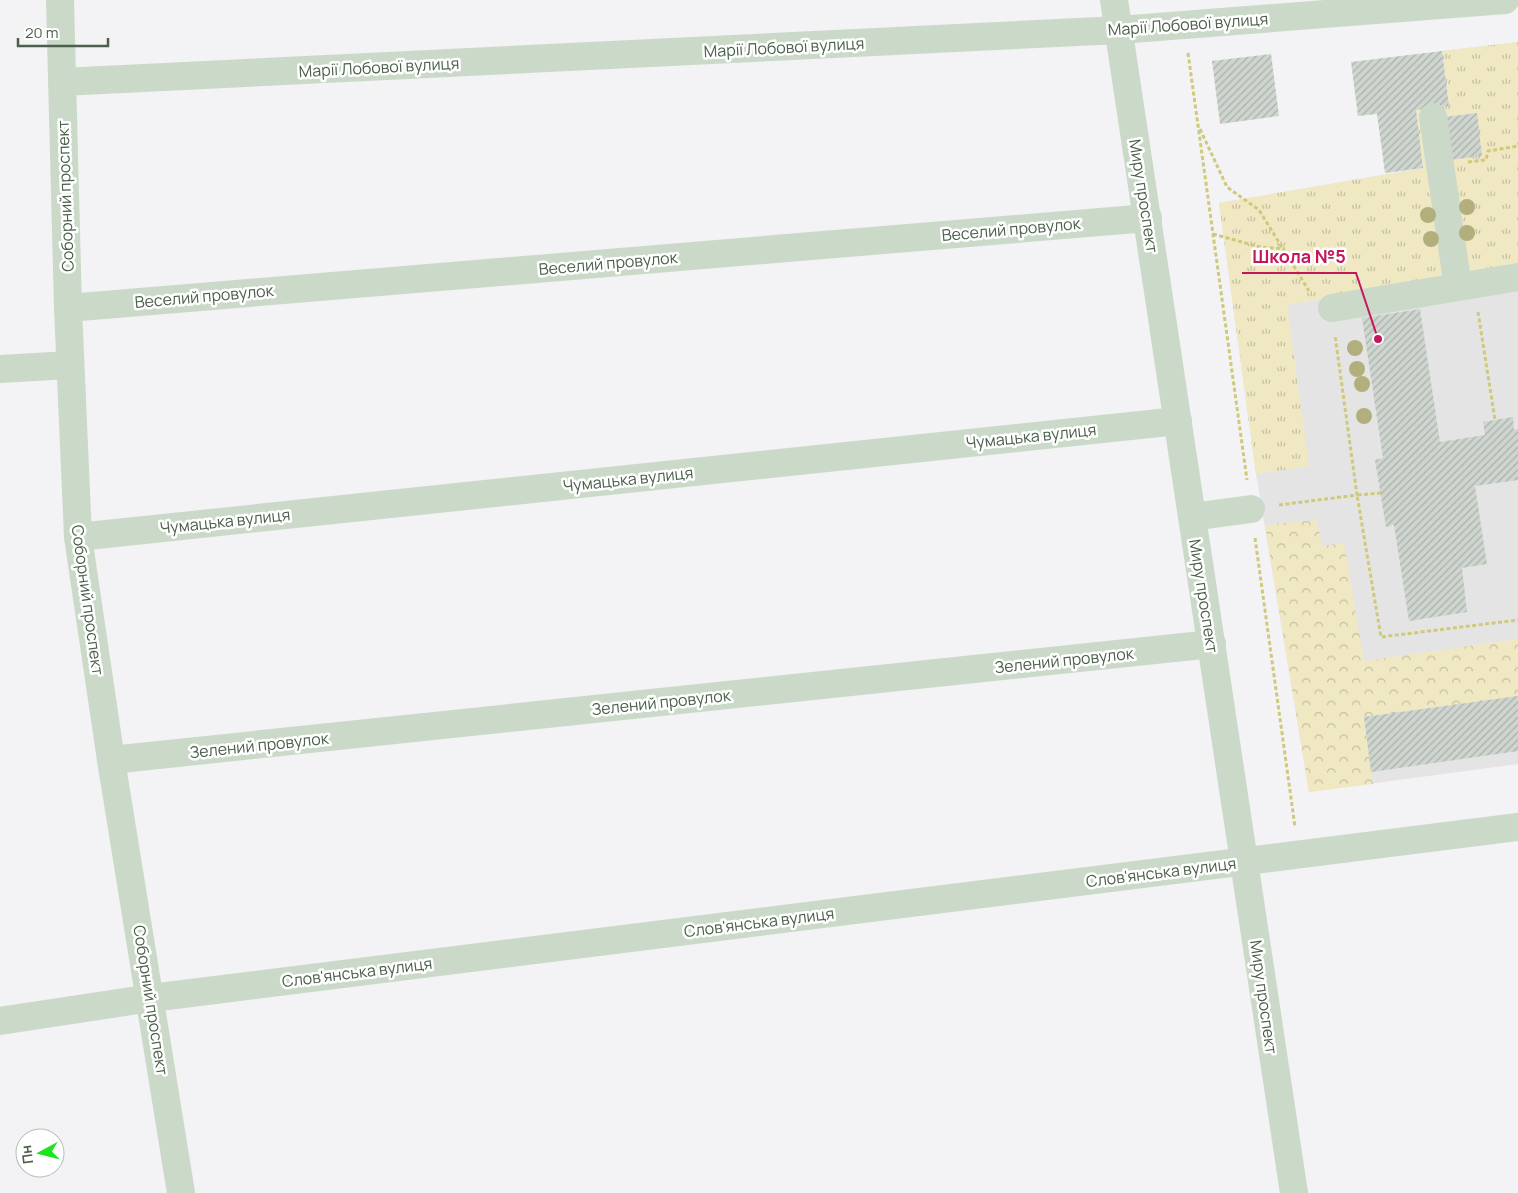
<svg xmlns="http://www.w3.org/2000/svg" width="1518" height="1193" viewBox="0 0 1518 1193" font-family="Manrope,sans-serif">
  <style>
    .education { fill: #e4e4e5 }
    .grass { fill: url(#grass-tufts) }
    .forest { fill: url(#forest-crowns) }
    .building { fill: url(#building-hatch) }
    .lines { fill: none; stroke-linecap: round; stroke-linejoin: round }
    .path { stroke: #ceca7a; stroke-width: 3; stroke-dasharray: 4 2.5; stroke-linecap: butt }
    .minor { stroke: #cbd9c9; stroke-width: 28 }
    .tree { fill: #b2af7c }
    .labels { text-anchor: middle; stroke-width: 5; stroke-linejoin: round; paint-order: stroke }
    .street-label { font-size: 16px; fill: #4b604a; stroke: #fff }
    .leader { fill: none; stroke: #c2185b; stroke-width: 2 }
    .callout-dot { fill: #c2185b; stroke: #fff; stroke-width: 2 }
    .callout-label { font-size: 18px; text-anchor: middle; font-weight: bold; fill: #c2185b; stroke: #fff; stroke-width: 5; stroke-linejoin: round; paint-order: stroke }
  </style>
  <defs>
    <pattern id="grass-tufts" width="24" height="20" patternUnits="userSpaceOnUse" patternTransform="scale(1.25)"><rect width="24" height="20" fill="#f0e8c3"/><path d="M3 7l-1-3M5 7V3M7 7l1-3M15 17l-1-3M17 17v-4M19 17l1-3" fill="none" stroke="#c4bfa0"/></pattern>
    <pattern id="forest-crowns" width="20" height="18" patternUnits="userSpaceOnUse" patternTransform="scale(1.25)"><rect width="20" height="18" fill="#f0e8c3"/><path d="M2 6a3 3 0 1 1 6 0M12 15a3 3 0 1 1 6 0" fill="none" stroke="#c4bfa0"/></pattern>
    <pattern id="building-hatch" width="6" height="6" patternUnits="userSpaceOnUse" patternTransform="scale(1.25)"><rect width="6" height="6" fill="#cfd6cf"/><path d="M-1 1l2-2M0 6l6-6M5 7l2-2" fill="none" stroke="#aab1aa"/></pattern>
  </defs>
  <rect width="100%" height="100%" fill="#f3f2f4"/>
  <!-- education -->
  <path class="education" d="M1518,42V764L1309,792L1256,474L1219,203L1423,168L1416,110L1449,106L1442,51Z"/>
  <!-- grass -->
  <path class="grass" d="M1518,42V266L1287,305L1309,466L1256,474L1219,203L1423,168L1416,110L1449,106L1442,51Z"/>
  <!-- forest -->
  <path class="forest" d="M1317,520L1322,546L1344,543L1364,661L1518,639V696L1364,717L1373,784L1309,792L1265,525Z"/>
  <!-- building -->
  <g class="building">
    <path d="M1442,51L1449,106L1416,110L1423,168L1385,173L1377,114L1358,116L1351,62Z"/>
    <path d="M1271,54L1279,116L1220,124L1212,61Z"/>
    <path d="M1477,113L1482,156L1450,160L1444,117Z"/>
    <path d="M1420,309L1440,442L1485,435L1483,422L1513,417L1514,430L1518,429V480L1475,486L1487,564L1462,568L1467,612L1409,621L1394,525L1386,527L1375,460L1383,458L1362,318Z"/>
    <path d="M1518,696V751L1371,772L1364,717Z"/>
  </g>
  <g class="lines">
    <!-- path -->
    <g class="path">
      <path d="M1188,53L1247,480"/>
      <path d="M1200,129L1227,187L1259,210L1309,291"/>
      <path d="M1468,162L1486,160L1488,151L1518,146"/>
      <path d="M1213,234L1260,247L1285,249"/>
      <path d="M1478,312L1495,420"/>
      <path d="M1381,493L1357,495L1381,637L1518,620"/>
      <path d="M1279,505L1357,495L1335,335"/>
      <path d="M1255,538L1295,827"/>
    </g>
    <!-- minor -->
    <g class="minor">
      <path d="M60,0L68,308L78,537L111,760L181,1193"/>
      <path d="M1114,0L1294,1193"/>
      <path d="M62,82L1119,30L1505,0"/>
      <path d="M1433,117L1458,287"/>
      <path d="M68,308L1148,218"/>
      <path d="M1332,308L1518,277"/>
      <path d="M0,369L70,365"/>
      <path d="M1192,517L1251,509"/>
      <path d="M78,537L1178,421"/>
      <path d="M111,760L1212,644"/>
      <path d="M0,1021L151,998L1518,827"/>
    </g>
  </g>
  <!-- trees -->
  <g class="tree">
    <circle cx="1467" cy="207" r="8"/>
    <circle cx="1428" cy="215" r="8"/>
    <circle cx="1467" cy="233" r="8"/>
    <circle cx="1431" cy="239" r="8"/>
    <circle cx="1355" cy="348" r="8"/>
    <circle cx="1357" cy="369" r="8"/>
    <circle cx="1362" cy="384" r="8"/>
    <circle cx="1364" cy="416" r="8"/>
  </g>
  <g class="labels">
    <!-- street labels -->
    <g class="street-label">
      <text transform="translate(1188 24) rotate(-4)" y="6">Марії Лобової вулиця</text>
      <text transform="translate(784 47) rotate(-3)" y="6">Марії Лобової вулиця</text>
      <text transform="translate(379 67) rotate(-3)" y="6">Марії Лобової вулиця</text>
      <text transform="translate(65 196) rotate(-92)" y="6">Соборний проспект</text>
      <text transform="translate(1144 196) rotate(81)" y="6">Миру проспект</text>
      <text transform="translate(1011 229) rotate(-5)" y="6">Веселий провулок</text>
      <text transform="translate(608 263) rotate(-5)" y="6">Веселий провулок</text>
      <text transform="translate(204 296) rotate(-5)" y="6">Веселий провулок</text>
      <text transform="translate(1031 436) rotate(-6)" y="6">Чумацька вулиця</text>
      <text transform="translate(628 479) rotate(-6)" y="6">Чумацька вулиця</text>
      <text transform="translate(225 521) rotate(-6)" y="6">Чумацька вулиця</text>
      <text transform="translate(1204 596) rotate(81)" y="6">Миру проспект</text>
      <text transform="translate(88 600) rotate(82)" y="6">Соборний проспект</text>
      <text transform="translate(1064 660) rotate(-6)" y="6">Зелений провулок</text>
      <text transform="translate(661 702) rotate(-6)" y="6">Зелений провулок</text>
      <text transform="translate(259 745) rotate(-6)" y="6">Зелений провулок</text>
      <text transform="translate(1161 872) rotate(-7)" y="6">Слов'янська вулиця</text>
      <text transform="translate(759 922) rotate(-7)" y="6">Слов'янська вулиця</text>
      <text transform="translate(357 972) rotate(-7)" y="6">Слов'янська вулиця</text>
      <text transform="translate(1264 997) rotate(82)" y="6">Миру проспект</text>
      <text transform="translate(151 1000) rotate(81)" y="6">Соборний проспект</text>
    </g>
  </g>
  <!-- callouts -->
  <path class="leader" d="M1378 339L1356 273H1242"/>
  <circle class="callout-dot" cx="1378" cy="339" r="5"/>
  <g class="callout-label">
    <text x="1299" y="263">Школа №5</text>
  </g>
  <!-- north arrow -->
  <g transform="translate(40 1153) rotate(263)"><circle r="24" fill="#ffffff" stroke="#b7bfb7"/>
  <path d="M0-4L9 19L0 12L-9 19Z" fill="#1ce41f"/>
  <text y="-8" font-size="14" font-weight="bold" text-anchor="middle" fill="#4b604a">Пн</text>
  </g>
  <!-- scale -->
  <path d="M18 38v8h90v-8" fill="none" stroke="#4b604a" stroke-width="2.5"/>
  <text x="25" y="38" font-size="15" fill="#4b604a" stroke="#ffffff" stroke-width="4" paint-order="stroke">20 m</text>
</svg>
